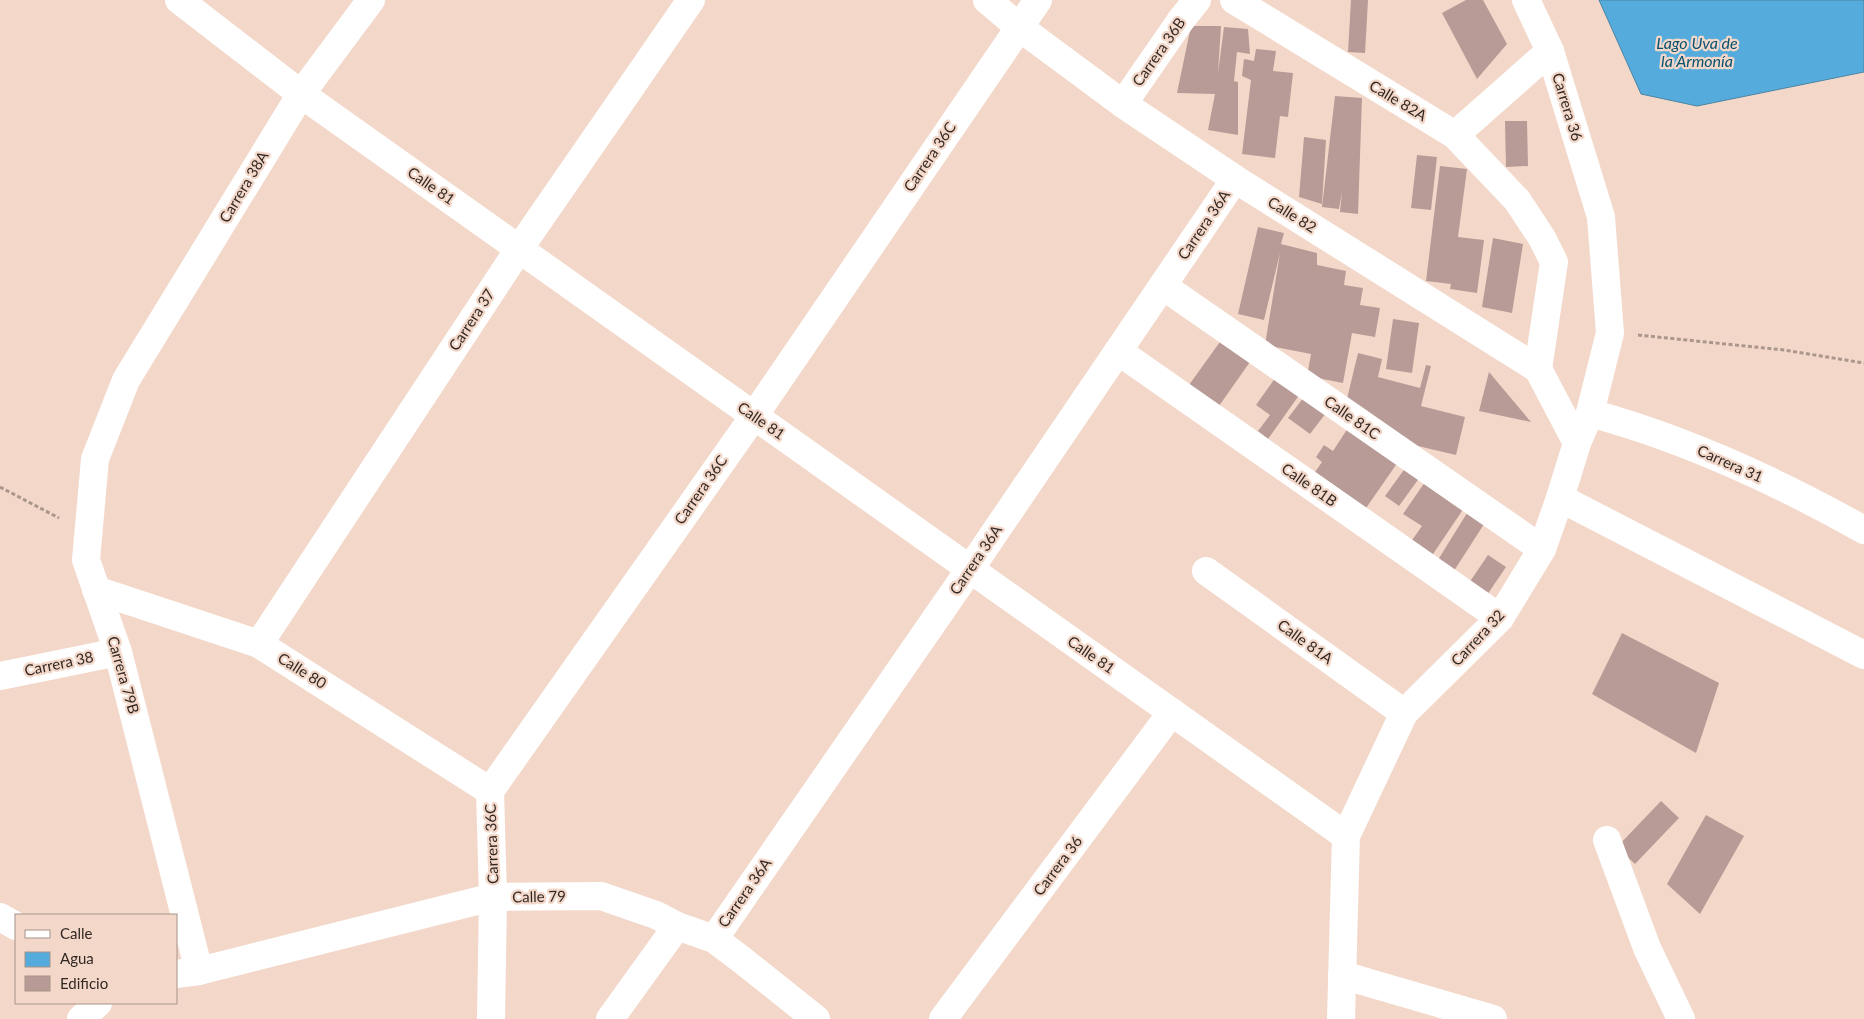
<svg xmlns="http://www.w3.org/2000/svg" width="1864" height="1019" viewBox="0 0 1864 1019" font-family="Lato,sans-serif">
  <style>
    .water { fill: #55acdc; stroke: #4a84a4 }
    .building { fill: #b89b96 }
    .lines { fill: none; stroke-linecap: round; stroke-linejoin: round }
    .path { stroke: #ab968c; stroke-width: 3; stroke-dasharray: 4 2.5; stroke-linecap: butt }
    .minor { stroke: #fff; stroke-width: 28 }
    .labels { text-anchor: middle; stroke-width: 4.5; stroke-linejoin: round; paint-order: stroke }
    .street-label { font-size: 15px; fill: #322823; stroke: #f3d8ca }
    .water-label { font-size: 16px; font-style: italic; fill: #065070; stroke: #f3d8ca }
  </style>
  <rect width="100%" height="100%" fill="#f3d8ca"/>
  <!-- water -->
  <path class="water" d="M1599,0H1864V72L1697,106L1641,94Z"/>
  <!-- building -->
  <g class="building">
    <path d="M1351,0H1368L1365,53L1348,52Z"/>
    <path d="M1466,0H1483L1507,44L1477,79L1442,13Z"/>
    <path d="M1191,26H1221L1218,73L1224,27L1248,29L1250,54L1237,52L1234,81L1238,82V135L1208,130L1215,94L1177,93Z"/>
    <path d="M1256,49L1276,51L1273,71L1293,73L1288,117L1280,116L1275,158L1242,154L1251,80L1242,76L1244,59L1254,61Z"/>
    <path d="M1335,96L1362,98L1358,214L1340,212L1342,192L1339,209L1322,207Z"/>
    <path d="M1505,121H1527L1528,166L1506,167Z"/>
    <path d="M1304,137L1326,140L1322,204L1299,197Z"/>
    <path d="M1417,155L1437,157L1431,210L1411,208Z"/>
    <path d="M1440,166L1467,169L1458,237L1484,240L1477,293L1450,289L1451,284L1426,281Z"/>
    <path d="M1258,227L1284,233L1281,244L1317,253V265L1346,271L1344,285L1363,288L1360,305L1380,308L1375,337L1352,333L1343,383L1307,376L1311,354L1265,345L1280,253L1264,320L1238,314Z"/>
    <path d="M1493,238L1523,244L1512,313L1482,307Z"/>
    <path d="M1393,319L1419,323L1412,373L1386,369Z"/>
    <path d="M1222,339L1252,359L1219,406L1189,385Z"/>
    <path d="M1358,353L1382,359L1378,377L1420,388L1426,365L1431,366L1421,406L1465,417L1456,455L1384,438L1345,407Z"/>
    <path d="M1489,372L1531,422L1479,411Z"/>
    <path d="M1278,374L1302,391L1268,439L1258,431L1270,415L1256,405Z"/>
    <path d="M1304,397L1326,413L1310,434L1288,418Z"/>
    <path d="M1348,428L1398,462L1364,511L1313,475L1322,462L1316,457L1324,445L1333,451Z"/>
    <path d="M1406,467L1420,477L1399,506L1385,496Z"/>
    <path d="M1425,482L1464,508L1431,557L1410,543L1422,526L1403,514Z"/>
    <path d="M1469,510L1486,521L1452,574L1436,563Z"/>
    <path d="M1488,555L1506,567L1487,595L1469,583Z"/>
    <path d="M1622,633L1719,683L1696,753L1592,694Z"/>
    <path d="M1661,801L1679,818L1635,864L1617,847Z"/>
    <path d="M1706,815L1744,836L1700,914L1667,884Z"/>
  </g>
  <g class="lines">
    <!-- path -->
    <g class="path">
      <path d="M1638,335L1784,350L1864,363"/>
      <path d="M0,487L59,518"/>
    </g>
    <!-- minor -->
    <g class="minor">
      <path d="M179,0L301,94L1346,836"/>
      <path d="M987,0L1019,27L1123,104L1235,179L1538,369L1577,443"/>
      <path d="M1234,0L1455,135L1517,200L1542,238L1554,262L1538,369"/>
      <path d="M1123,104L1181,20L1197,0"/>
      <path d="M1455,135L1550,51"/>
      <path d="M1163,286L1542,549"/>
      <path d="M1118,351L1500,618"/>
      <path d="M1590,413C1686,439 1777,481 1864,530"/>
      <path d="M1560,498L1864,655"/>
      <path d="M1206,571L1404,713"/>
      <path d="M96,590L259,644L490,791"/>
      <path d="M259,644L519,249L691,0"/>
      <path d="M0,676L118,652"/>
      <path d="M1607,840L1647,948L1681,1019"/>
      <path d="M0,917L16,926"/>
      <path d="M714,939L970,569L1235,179"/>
      <path d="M199,971L118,652L86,560L95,459L126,380L301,94L371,0"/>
      <path d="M176,974L199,971L493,897L601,896L656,915L677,926L714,939L742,960L816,1019"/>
      <path d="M1342,975L1493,1019"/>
      <path d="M81,1019L98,1003"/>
      <path d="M491,1019L493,897L490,791L754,416L1038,0"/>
      <path d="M610,1019L677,926"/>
      <path d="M943,1019L1172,712"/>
      <path d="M1341,1019L1346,836L1404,713L1500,618L1542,549L1560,498L1577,443L1590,413L1610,333L1601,217L1550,51L1526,0"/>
    </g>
  </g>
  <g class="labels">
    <!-- street labels -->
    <g class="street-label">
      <text transform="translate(1159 52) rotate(-55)" y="5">Carrera 36B</text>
      <text transform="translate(1398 101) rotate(31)" y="5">Calle 82A</text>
      <text transform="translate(1567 107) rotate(73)" y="5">Carrera 36</text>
      <text transform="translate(930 157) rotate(-56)" y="5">Carrera 36C</text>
      <text transform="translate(431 186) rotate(35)" y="5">Calle 81</text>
      <text transform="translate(244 187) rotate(-59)" y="5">Carrera 38A</text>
      <text transform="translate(1292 215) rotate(32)" y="5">Calle 82</text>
      <text transform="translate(1204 225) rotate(-56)" y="5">Carrera 36A</text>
      <text transform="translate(472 320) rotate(-57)" y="5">Carrera 37</text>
      <text transform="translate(1352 418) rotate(35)" y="5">Calle 81C</text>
      <text transform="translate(761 421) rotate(35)" y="5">Calle 81</text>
      <text transform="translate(1730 464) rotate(24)" y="5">Carrera 31</text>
      <text transform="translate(1309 485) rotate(35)" y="5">Calle 81B</text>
      <text transform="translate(701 490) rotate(-55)" y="5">Carrera 36C</text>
      <text transform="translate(976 560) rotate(-56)" y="5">Carrera 36A</text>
      <text transform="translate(1478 638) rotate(-47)" y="5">Carrera 32</text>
      <text transform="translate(1305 642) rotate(36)" y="5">Calle 81A</text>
      <text transform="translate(1091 655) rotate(35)" y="5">Calle 81</text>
      <text transform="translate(59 664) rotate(-12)" y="5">Carrera 38</text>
      <text transform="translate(302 671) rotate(32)" y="5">Calle 80</text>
      <text transform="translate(123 675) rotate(74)" y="5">Carrera 79B</text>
      <text transform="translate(492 844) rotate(-92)" y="5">Carrera 36C</text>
      <text transform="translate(1058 866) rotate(-53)" y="5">Carrera 36</text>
      <text transform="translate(745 893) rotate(-55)" y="5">Carrera 36A</text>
      <text transform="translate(539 897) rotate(-1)" y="5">Calle 79</text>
    </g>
    <!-- water labels -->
    <g class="water-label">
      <text x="1697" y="49">Lago Uva de<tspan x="1697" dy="18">la Armonía</tspan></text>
    </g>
  </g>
  <!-- legend -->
  <rect x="15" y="914" width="162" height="90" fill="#f3d8ca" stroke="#a69287"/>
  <rect x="25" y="930" width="25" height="8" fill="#ffffff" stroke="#a69287"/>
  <text x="60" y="939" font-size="15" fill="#322823">Calle</text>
  <rect x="25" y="952" width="25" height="15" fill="#55acdc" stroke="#a69287"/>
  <text x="60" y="964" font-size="15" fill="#322823">Agua</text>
  <rect x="25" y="976" width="25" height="15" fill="#b89b96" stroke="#a69287"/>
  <text x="60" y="989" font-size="15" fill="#322823">Edificio</text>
</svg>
